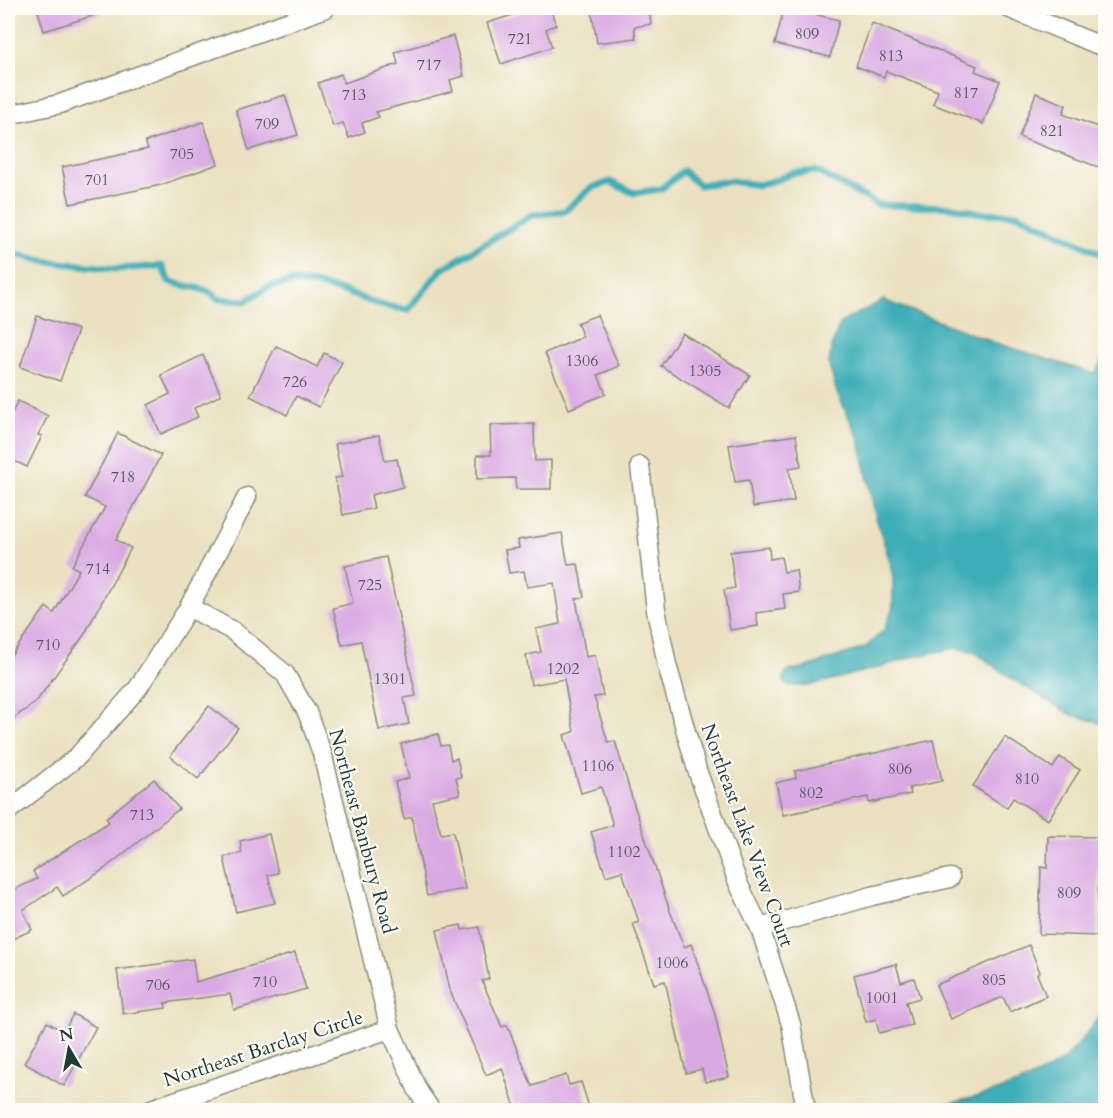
<svg xmlns="http://www.w3.org/2000/svg" width="1113" height="1118" viewBox="0 0 1113 1118" font-family="Cardo,serif">
  <style>
    .water { fill: #3eaeb8; stroke: #2e7676; stroke-width: 1.5 }
    .lines { fill: none; stroke-linecap: round; stroke-linejoin: round }
    .stream { stroke: #3eaeb8; stroke-width: 7 }
    .building { fill: #daa9e3 }
    .minor-casing { stroke: #858f7a; stroke-width: 21 }
    .minor { stroke: #fff; stroke-width: 18 }
    .labels { text-anchor: middle; stroke-width: 4.5; stroke-linejoin: round; paint-order: stroke }
    .number-label { font-size: 16px; fill: #4e5860 }
    .street-label { font-size: 20px; fill: #1f3d34; stroke: #fdfcf7 }
  </style>
  <rect width="100%" height="100%" fill="#fdfcf7"/>
  <filter id="ink" filterUnits="userSpaceOnUse"><feTurbulence type="fractalNoise" baseFrequency=".0167" numOctaves="2"/><feDisplacementMap in="SourceGraphic" scale="12" xChannelSelector="R" yChannelSelector="G"/><feConvolveMatrix kernelMatrix="1 2 1 2 8 2 1 2 1" color-interpolation-filters="sRGB"/></filter>
  <filter id="wash" filterUnits="userSpaceOnUse"><feTurbulence type="fractalNoise" baseFrequency=".008" numOctaves="4" result="noise"/><feDisplacementMap in="SourceGraphic" scale="24" xChannelSelector="R" yChannelSelector="G"/><feGaussianBlur stdDeviation="1.35" result="paint"/><feColorMatrix in="noise" values="0 0 0 0 0 0 0 0 0 0 0 0 0 0 0 0 0 1.4 0 .05"/><feComposite in="paint" operator="in"/></filter>
  <g filter="url(#wash)">
    <rect width="100%" height="100%" fill="#ebe1c0"/>
    <!-- water -->
    <g class="water">
      <path d="M883,300L993,342L1095,374L1105,353V725L1070,714L1009,677L976,653L956,648L912,657L885,666L808,686H790L784,682V676L788,671L807,667L866,647L884,630L893,607V579L890,562L875,514L859,439L837,393L829,365L831,349L840,323Z"/>
      <path d="M1105,1008V1110H914C960,1102 1028,1088 1065,1058C1080,1045 1093,1024 1105,1008Z"/>
    </g>
    <g class="lines">
      <!-- stream -->
      <path class="stream" d="M19,255L44,261L116,269L162,266L169,281C187,289 203,284 218,299L246,301L268,287L290,282L314,284L345,292L380,305L408,310L441,270L532,215L565,211L591,188L610,182L634,193L661,189L683,171L699,185L731,181L758,185L779,179L792,173L816,171L879,205L954,207L980,213L1017,214L1106,256"/>
    </g>
    <g id="blocks">
      <!-- building -->
      <g class="building">
        <path d="M37,8H105V12L44,31Z"/>
        <path d="M535,8H550L556,25L546,29L552,47L501,64L487,23Z"/>
        <path d="M591,8H649L651,24L634,27L636,38L597,43Z"/>
        <path d="M784,8H810L809,13L839,20L830,57L775,44Z"/>
        <path d="M872,23L977,66L975,71L1000,81L983,124L933,104L938,91L886,71L884,77L856,66Z"/>
        <path d="M453,36L464,76L450,80L453,91L376,112L379,117L362,123L365,132L349,138L343,123L333,126L318,83L341,74L344,83L398,64L395,52Z"/>
        <path d="M1036,93L1066,105L1063,114L1106,130V170L1019,137Z"/>
        <path d="M285,95L298,135L249,150L236,110Z"/>
        <path d="M203,122L218,164L161,185L70,204L62,167L148,149L145,142Z"/>
        <path d="M597,315L619,366L598,375L606,394L569,409L545,353L583,337L577,323Z"/>
        <path d="M37,316L78,330L60,381L20,367Z"/>
        <path d="M682,333L750,375L729,408L661,366Z"/>
        <path d="M276,346L317,367L324,353L342,362L319,407L296,396L287,415L250,396Z"/>
        <path d="M203,355L221,395L194,408L198,417L161,434L148,405L170,394L161,375Z"/>
        <path d="M18,401L48,416L38,435L42,436L27,467L8,458V421Z"/>
        <path d="M534,424L535,461L551,460V489H516L515,478L477,479V455H491L490,425Z"/>
        <path d="M118,433L161,455L116,540L131,548L84,635L36,702L8,722V660L46,607L54,613L79,570L72,566L105,507L85,497Z"/>
        <path d="M379,435L385,461L397,459L403,487L371,495L374,508L343,515L335,478L342,477L335,444Z"/>
        <path d="M796,435L801,466L789,468L794,501L753,507L749,480L735,482L729,445Z"/>
        <path d="M562,533L568,565L578,564L584,597L576,599L586,657L595,655L603,696L594,697L608,742L615,741L635,808L670,911L684,947L691,944L714,1011L729,1077L705,1082L702,1069L686,1073L665,981L654,984L633,924L639,922L622,871L606,876L591,832L613,825L601,787L581,793L564,735L574,732L564,679L531,685L526,655L541,652L536,629L560,624L554,583L527,587L524,571L509,573L505,550L519,548L518,540Z"/>
        <path d="M769,547L770,559L781,557L784,572L796,570L799,592L783,594L785,609L756,613L758,626L730,630L724,590L735,588L730,552Z"/>
        <path d="M386,557L416,696L404,698L409,724L379,730L361,641L342,645L333,608L353,603L345,566Z"/>
        <path d="M209,706L238,728L198,779L170,756Z"/>
        <path d="M438,734L441,746L448,745L451,760L457,758L461,777L456,778L460,794L432,800L441,834L453,832L465,889L427,896L412,817L404,819L395,782L409,778L401,744Z"/>
        <path d="M1005,737L1053,768L1060,757L1080,770L1048,820L1013,798L1007,808L973,786Z"/>
        <path d="M933,740L942,781L909,788L911,794L869,803L868,797L783,815L776,783L796,778L795,771Z"/>
        <path d="M154,779L179,809L103,870L63,896L57,887L23,910L32,930L8,941V878L13,890L37,879L33,871L109,822L106,818Z"/>
        <path d="M269,834L278,873L268,875L275,903L236,912L224,857L242,853L240,841Z"/>
        <path d="M1048,836L1104,837L1106,867H1099L1097,936L1039,934L1041,867L1047,868Z"/>
        <path d="M461,925L462,930L479,927L489,979L482,981L502,1027L507,1025L532,1086L566,1075L569,1085L581,1082L590,1110H516L502,1068L486,1075L450,991L437,930Z"/>
        <path d="M1029,945L1040,972L1037,974L1046,996L1010,1012L1003,997L951,1019L936,985Z"/>
        <path d="M295,953L306,989L234,1010L230,994L165,1003L166,1008L123,1014L117,970L193,959L196,982Z"/>
        <path d="M896,964L901,982L914,978L920,998L906,1002L912,1025L879,1033L876,1019L866,1022L854,975Z"/>
        <path d="M73,1014L96,1027L64,1086L24,1063L47,1022L64,1032Z"/>
      </g>
    </g>
  </g>
  <g filter="url(#ink)">
    <use href="#blocks" fill-opacity="0" stroke="#858f7a" stroke-width="1.5"/>
    <g class="lines">
      <defs>
        <g id="minor">
          <path d="M1008,8L1106,48"/>
          <path d="M8,115L60,104L326,8"/>
          <path d="M640,466L656,610L667,665L697,770L738,883L760,928L791,1024L806,1110"/>
          <path d="M189,607L233,631L285,674L307,712L322,753L390,1029L418,1091L431,1110"/>
          <path d="M8,811L77,757L138,688L189,607L247,497"/>
          <path d="M760,928L872,896L950,878"/>
          <path d="M151,1109L390,1029"/>
        </g>
      </defs>
      <!-- minor casing -->
      <use href="#minor" class="minor-casing"/>
      <!-- minor -->
      <use href="#minor" class="minor"/>
    </g>
  </g>
  <g class="labels">
    <!-- number labels -->
    <g class="number-label">
      <text x="807" y="39">809</text>
      <text x="520" y="44">721</text>
      <text x="891" y="61">813</text>
      <text x="429" y="70">717</text>
      <text x="966" y="98">817</text>
      <text x="354" y="100">713</text>
      <text x="267" y="129">709</text>
      <text x="1052" y="136">821</text>
      <text x="182" y="159">705</text>
      <text x="97" y="185">701</text>
      <text x="582" y="366">1306</text>
      <text x="705" y="376">1305</text>
      <text x="295" y="387">726</text>
      <text x="123" y="482">718</text>
      <text x="98" y="574">714</text>
      <text x="370" y="590">725</text>
      <text x="48" y="650">710</text>
      <text x="563" y="674">1202</text>
      <text x="390" y="684">1301</text>
      <text x="598" y="771">1106</text>
      <text x="900" y="774">806</text>
      <text x="1027" y="784">810</text>
      <text x="811" y="798">802</text>
      <text x="142" y="820">713</text>
      <text x="624" y="857">1102</text>
      <text x="1069" y="898">809</text>
      <text x="672" y="968">1006</text>
      <text x="994" y="985">805</text>
      <text x="265" y="987">710</text>
      <text x="158" y="990">706</text>
      <text x="882" y="1003">1001</text>
    </g>
    <!-- street labels -->
    <g class="street-label">
      <text transform="translate(363 831) rotate(75)" y="7">Northeast Banbury Road</text>
      <text transform="translate(748 835) rotate(70)" y="7">Northeast Lake View Court</text>
      <text transform="translate(263 1048) rotate(-18)" y="7">Northeast Barclay Circle</text>
    </g>
  </g>
  <!-- margin -->
  <rect width="1113" height="1118" fill="none" stroke="#fdfcf7" stroke-width="30"/>
  <!-- north arrow -->
  <g transform="translate(69 1049) rotate(350)" stroke="#fdfcf7" stroke-width="4.5" paint-order="stroke">
  <path d="M0-4.5L10 22L0 15L-10 22Z" fill="#1f3d34"/>
  <text y="-9" font-size="16" font-weight="bold" text-anchor="middle" fill="#1f3d34">N</text>
  </g>
</svg>
